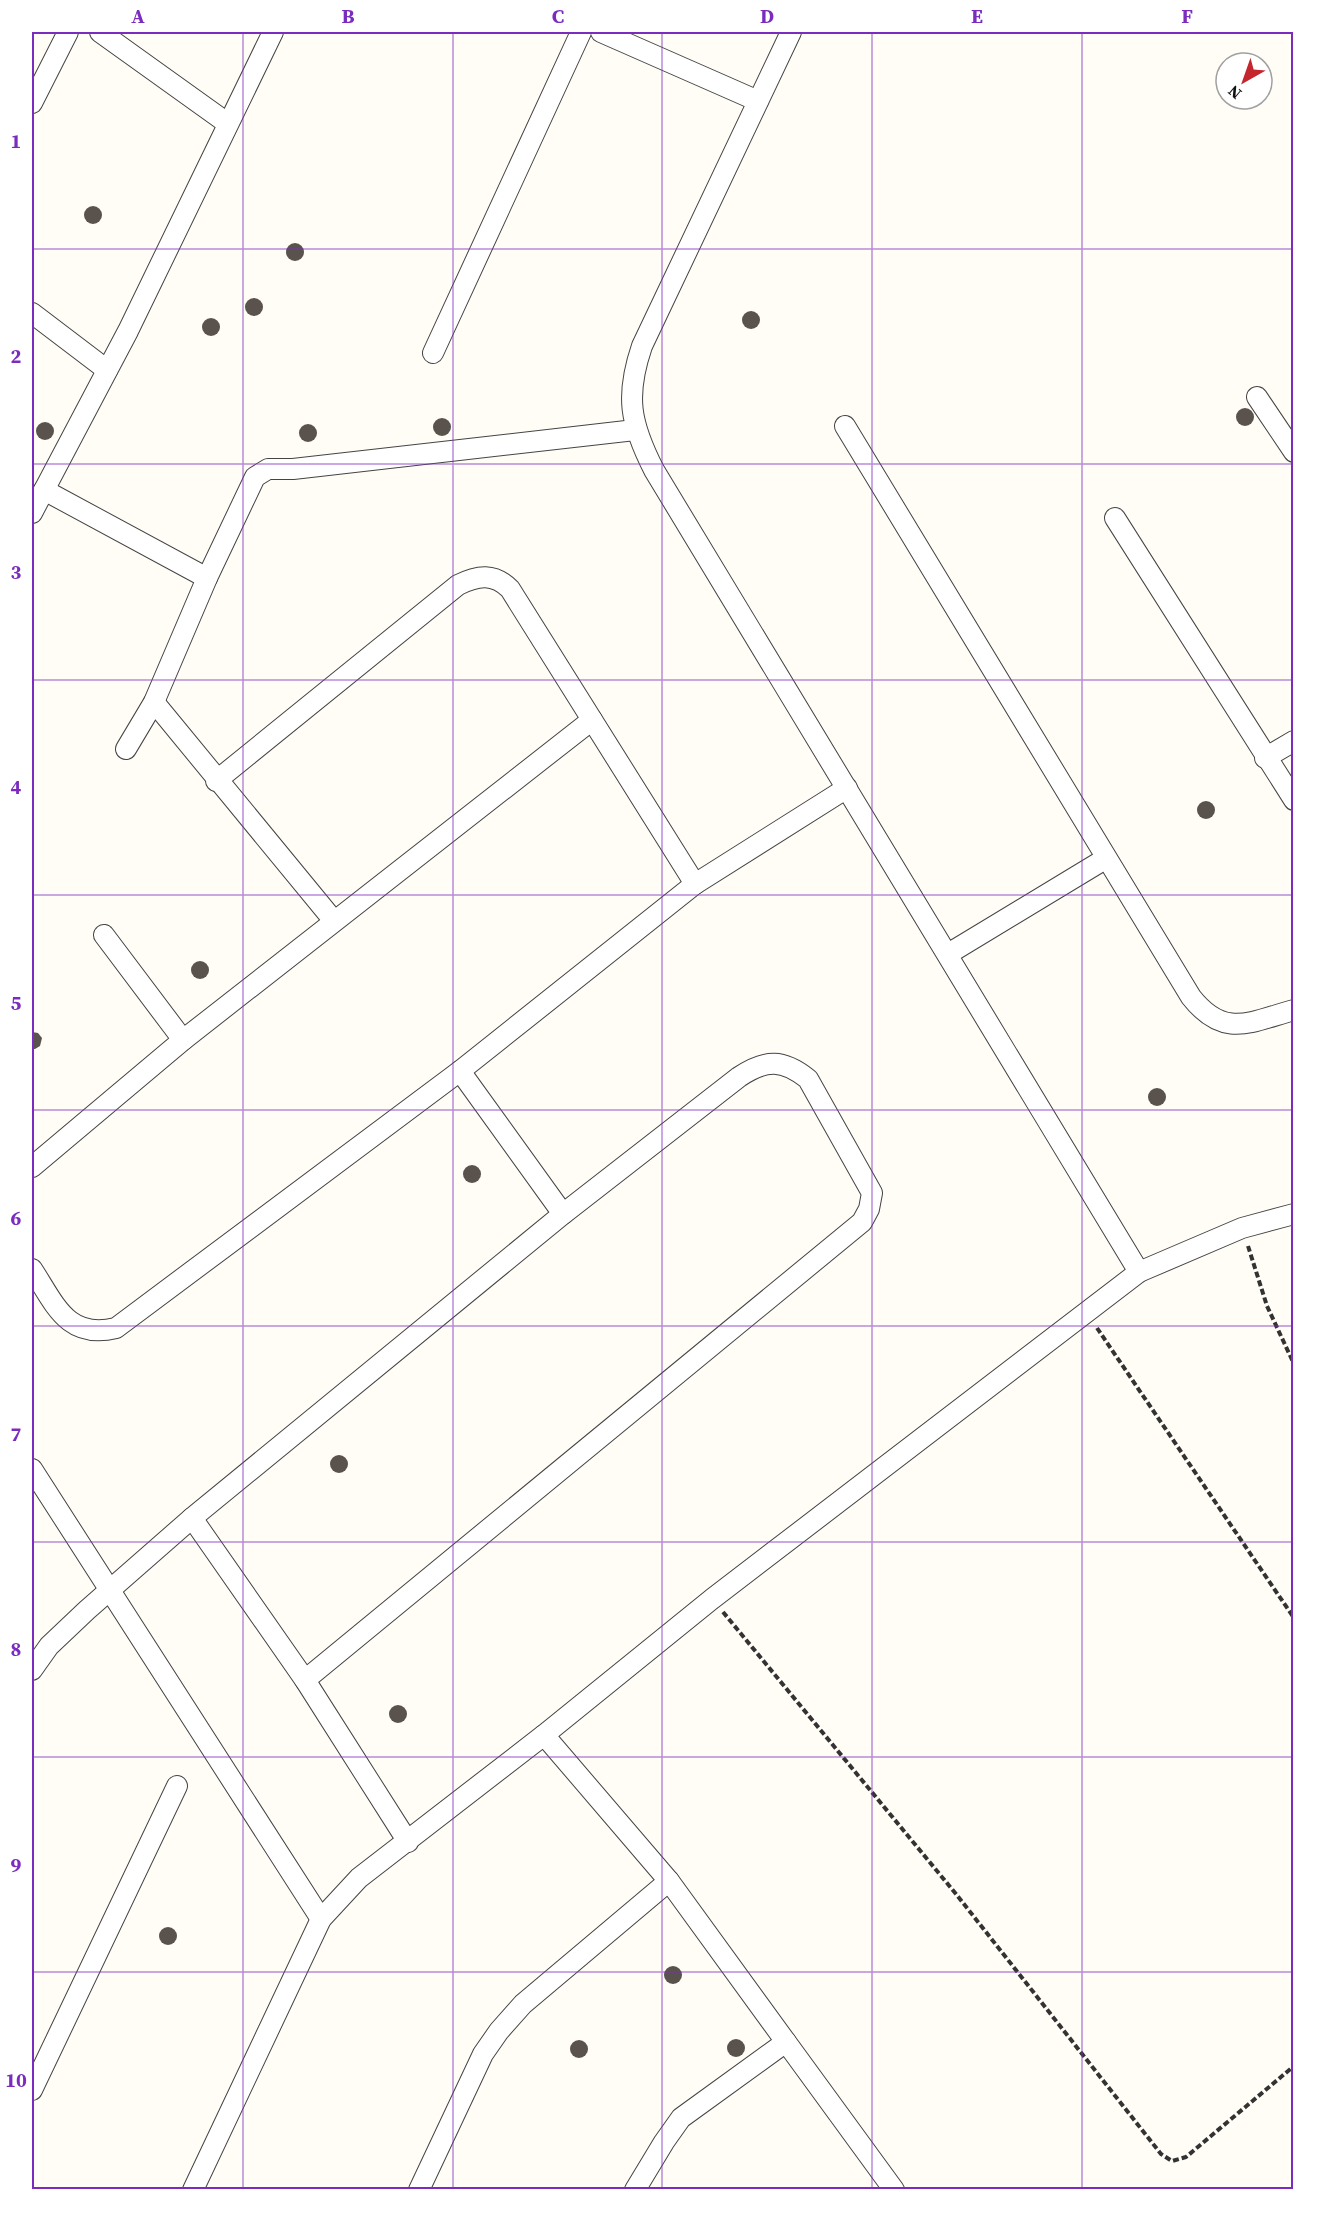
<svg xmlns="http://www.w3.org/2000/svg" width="1325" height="2221" viewBox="0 0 1325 2221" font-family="'Source Serif 4',serif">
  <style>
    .building { fill: #5a524d }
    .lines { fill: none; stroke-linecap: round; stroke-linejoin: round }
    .minor-casing { stroke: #444; stroke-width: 22 }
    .path { stroke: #333; stroke-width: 4; stroke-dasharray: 6 3; stroke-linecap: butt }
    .minor { stroke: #fff; stroke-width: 20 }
    .grid { fill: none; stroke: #7b2cbf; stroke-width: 1.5; stroke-opacity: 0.55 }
    .neatline { fill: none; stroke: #7b2cbf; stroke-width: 2 }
    .grid-label { font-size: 20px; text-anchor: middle; font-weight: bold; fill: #7b2cbf }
  </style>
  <rect width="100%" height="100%" fill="#fffdf5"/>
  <!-- building -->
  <g class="building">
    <circle cx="93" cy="215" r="9"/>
    <circle cx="295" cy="252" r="9"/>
    <circle cx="254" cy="307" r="9"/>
    <circle cx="751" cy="320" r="9"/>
    <circle cx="211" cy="327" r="9"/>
    <circle cx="1245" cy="417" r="9"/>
    <circle cx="442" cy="427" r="9"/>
    <circle cx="45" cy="431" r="9"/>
    <circle cx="308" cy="433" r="9"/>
    <circle cx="1206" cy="810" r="9"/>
    <circle cx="200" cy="970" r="9"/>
    <path d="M32,1032L38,1033L42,1038L40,1046L35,1049H32Z"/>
    <circle cx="1157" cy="1097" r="9"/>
    <circle cx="472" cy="1174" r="9"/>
    <circle cx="339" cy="1464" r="9"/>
    <circle cx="398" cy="1714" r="9"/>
    <circle cx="168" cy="1936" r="9"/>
    <circle cx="673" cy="1975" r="9"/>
    <circle cx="736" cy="2048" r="9"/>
    <circle cx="579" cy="2049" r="9"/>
  </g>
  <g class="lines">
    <defs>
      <g id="minor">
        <path d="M100,32L227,123"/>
        <path d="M601,32L758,101"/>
        <path d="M791,32L642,346C625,396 630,423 654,470L1139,1272"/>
        <path d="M32,103L68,32"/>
        <path d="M32,313L107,370"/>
        <path d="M433,353L581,32"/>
        <path d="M1257,397L1294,452"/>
        <path d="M845,426L1191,997C1224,1039 1250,1022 1294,1010"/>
        <path d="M44,490L207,578"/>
        <path d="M32,513L128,331L273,32"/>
        <path d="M1115,518L1294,800"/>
        <path d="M154,702L334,921"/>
        <path d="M126,749L154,702L207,578L255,477L268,469H293L635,430"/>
        <path d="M1265,758L1294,741"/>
        <path d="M216,781L458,585C478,575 494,573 510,589L695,884"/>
        <path d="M104,935L183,1040"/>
        <path d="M948,954L1105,859"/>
        <path d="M460,1071L563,1214"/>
        <path d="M32,1167L183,1040L592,720"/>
        <path d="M32,1269C55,1304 67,1340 116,1328L460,1071L695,884L847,788"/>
        <path d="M32,1469L321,1919"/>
        <path d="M192,1518L305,1680L408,1842"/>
        <path d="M32,1670L49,1646L87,1610L192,1518L563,1214L739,1077C766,1059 783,1059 808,1079L872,1193L869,1209L862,1222L305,1680"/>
        <path d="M544,1735L669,1881L786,2042L681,2118L664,2142L635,2190"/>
        <path d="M786,2042L894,2190"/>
        <path d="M32,2090L177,1786"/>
        <path d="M193,2190L321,1919L359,1878L544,1735L712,1599L1139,1272L1242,1228L1294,1214"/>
        <path d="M419,2190L483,2054L499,2031L523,2004L669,1881"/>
      </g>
    </defs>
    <!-- minor casing -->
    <use href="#minor" class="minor-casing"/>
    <!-- path -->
    <g class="path">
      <path d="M1248,1246L1267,1306L1294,1364"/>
      <path d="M1097,1328L1294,1618"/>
      <path d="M723,1612L956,1894L1161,2154L1172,2161L1186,2157L1294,2066"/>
    </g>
    <!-- minor -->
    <use href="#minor" class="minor"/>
  </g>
  <!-- grid -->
  <path class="grid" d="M243,32V2190M453,32V2190M662,32V2190M872,32V2190M1082,32V2190M32,249H1294M32,464H1294M32,680H1294M32,895H1294M32,1110H1294M32,1326H1294M32,1542H1294M32,1757H1294M32,1972H1294"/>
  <!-- border -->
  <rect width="1325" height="2221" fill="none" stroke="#ffffff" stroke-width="66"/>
  <!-- north arrow -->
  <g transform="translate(1244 81) rotate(220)"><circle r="28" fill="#ffffff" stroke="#a0a0a0" stroke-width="1.5"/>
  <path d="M0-4.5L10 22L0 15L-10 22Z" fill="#c4262e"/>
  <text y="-9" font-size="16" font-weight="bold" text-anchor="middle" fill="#111111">N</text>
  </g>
  <rect x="33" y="33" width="1259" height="2155" class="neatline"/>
  <g class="grid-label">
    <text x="138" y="23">A</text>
    <text x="348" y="23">B</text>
    <text x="558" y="23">C</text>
    <text x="767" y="23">D</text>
    <text x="977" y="23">E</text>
    <text x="1187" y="23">F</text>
    <text x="16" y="148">1</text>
    <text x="16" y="363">2</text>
    <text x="16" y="579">3</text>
    <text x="16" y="794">4</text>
    <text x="16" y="1010">5</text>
    <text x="16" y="1225">6</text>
    <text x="16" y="1441">7</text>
    <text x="16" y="1656">8</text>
    <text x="16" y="1872">9</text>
    <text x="16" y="2087">10</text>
  </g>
</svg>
